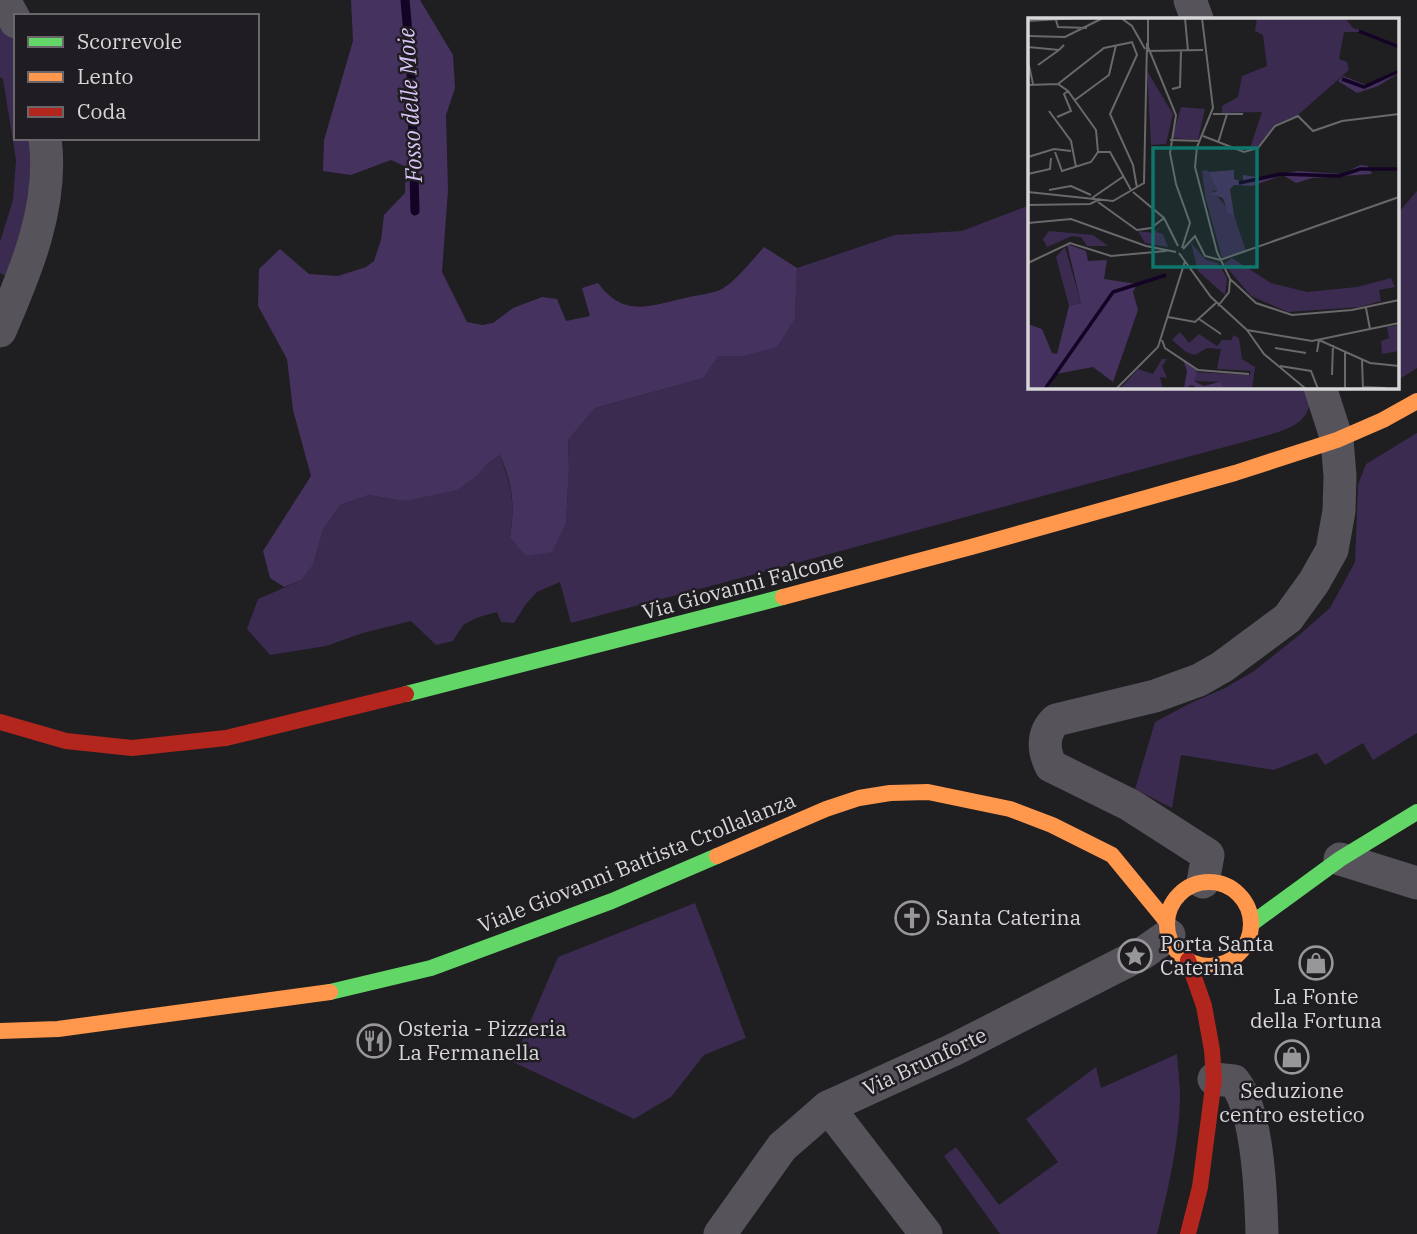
<svg xmlns="http://www.w3.org/2000/svg" width="1417" height="1234" viewBox="0 0 1417 1234" font-family="'IBM Plex Serif',serif">
  <style>
    .green { fill: #3c2b51 }
    .forest { fill: #46325f }
    .lines { fill: none; stroke-linecap: round; stroke-linejoin: round }
    .stream { stroke: #130325; stroke-width: 9 }
    .street { stroke: #56535b; stroke-width: 33 }
    .fast { stroke: #63d668; stroke-width: 16 }
    .slow { stroke: #ff974d; stroke-width: 16 }
    .jam { stroke: #b3261e; stroke-width: 16 }
    .labels { text-anchor: middle; stroke-width: 5; stroke-linejoin: round; paint-order: stroke }
    .street-label { font-size: 21px; fill: #d7d6d9; stroke: #1f1d21 }
    .poi-label { font-size: 21px; fill: #d7d6d9; stroke: #1f1d21; text-anchor: start }
    .water-label { font-size: 23px; font-style: italic; fill: #d9c5f7; stroke: #1f1d21 }
    .inset-river { fill: none; stroke: #130325; stroke-width: 3.5 }
    .inset-road { fill: none; stroke: #69686a; stroke-width: 2 }
    .view { fill: #0f766e; fill-opacity: 0.15; stroke: #0f766e; stroke-width: 3.5 }
    .inset-edge { fill: none; stroke: #d7d6d9; stroke-width: 3.5 }
  </style>
  <rect width="100%" height="100%" fill="#1f1e20"/>
  <!-- green -->
  <g class="green">
    <path d="M0,5L16,40V138H40L17,281L0,273V242L13,200L16,160L3,79L0,77Z"/>
    <path d="M1417,191V368L1398,380V213Z"/>
    <path d="M1030,205V387H1310C1315,428 1283,430 1251,440C1024,500 798,564 571,623L560,582L537,592L526,604L514,623L501,622L497,612L476,618L463,625L453,641L436,645L411,621L363,633L326,646L270,655L247,629L258,599L302,580L313,565L323,530L340,505L369,495L404,501L479,474L487,464L500,455C512,488 515,502 510,537L566,523L569,468L568,440L595,408L704,378L718,356H743L795,318L797,268L895,235L962,231Z"/>
    <path d="M1417,433V733L1373,760L1363,743L1325,765L1317,753L1274,770L1181,755L1172,808L1135,789L1155,722L1191,703L1225,688L1254,671L1298,636L1330,608L1355,562L1358,485L1366,464Z"/>
    <path d="M695,903L746,1038L704,1055L671,1097L634,1119L513,1062L558,957Z"/>
    <path d="M1177,1054C1178,1068 1180,1083 1180,1098C1179,1144 1168,1190 1157,1234H1000L944,1156L956,1147L999,1205L1058,1162L1026,1119L1096,1067L1101,1088Z"/>
  </g>
  <!-- forest -->
  <path class="forest" d="M351,0H420L453,55L455,88L446,115L448,190L442,272L467,322L482,325L493,323L513,308L542,297L557,299L566,321L590,316L582,288L598,283C624,318 649,306 685,298C696,295 712,294 722,289C736,281 753,259 764,247L797,268L795,318L777,347L743,356H718L704,378L595,408L568,440L569,468L566,523L552,552L526,556L510,537C515,505 513,485 500,455L487,464L479,474L457,490L404,501L369,495L340,505L323,530L313,565L302,580L284,587L270,578L263,551L311,476L293,410L287,359L258,306L259,269L280,249L309,274L338,276L366,267L374,261L381,240L384,215L405,193L406,167L391,160L351,175L323,171L324,140L353,41Z"/>
  <g class="lines">
    <!-- stream -->
    <path class="stream" d="M405,0L411,68L415,211"/>
    <!-- street -->
    <g class="street">
      <path d="M4,0L16,22"/>
      <path d="M1190,0L1197,19"/>
      <path d="M0,331C26,271 54,205 45,138"/>
      <path d="M1340,859L1417,883"/>
      <path d="M1203,882L1208,855L1130,805L1051,766C1043,750 1042,733 1056,720L1155,696L1199,680L1222,667L1288,618L1314,582L1332,550L1339,511L1340,476L1337,440L1320,387"/>
      <path d="M1214,1079L1234,1081C1258,1111 1261,1195 1262,1234"/>
      <path d="M828,1107L926,1234"/>
      <path d="M720,1234L782,1147L828,1107L953,1050L1143,953L1169,935"/>
    </g>
    <!-- fast -->
    <g class="fast">
      <path d="M406,694L783,597"/>
      <path d="M1251,924L1340,859L1417,812"/>
      <path d="M330,992L431,968L612,901L717,856"/>
    </g>
    <!-- slow -->
    <g class="slow">
      <path d="M783,597L971,547L1235,473L1337,440L1383,420L1417,401"/>
      <path d="M717,856L826,809L859,798L890,793L928,792L1010,809L1052,825L1112,855L1167,922"/>
      <circle cx="1209" cy="924" r="42"/>
      <path d="M0,1031L58,1029L330,992"/>
    </g>
    <!-- jam -->
    <g class="jam">
      <path d="M0,722L66,741L132,748L226,738L406,694"/>
      <path d="M1188,960L1204,1006L1212,1050L1214,1079L1200,1187L1188,1234"/>
    </g>
  </g>
  <!-- icons -->
  <defs>
    <symbol id="church-ring" viewBox="-11 -11 22 22"><circle r="9.5" fill="#1f1d21" stroke="#979698" stroke-width="1.5"/><path d="M-1.2-6h2.4v3.5h3.3v2.4h-3.3V6h-2.4V-.1h-3.3v-2.4h3.3Z" fill="#979698"/></symbol>
    <symbol id="sight-ring" viewBox="-11 -11 22 22"><circle r="9.5" fill="#1f1d21" stroke="#979698" stroke-width="1.5"/><path d="M0-6L1.8-2.2L6-1.7L2.9 1.2L3.7 5.4L0 3.3L-3.7 5.4L-2.9 1.2L-6-1.7L-1.8-2.2Z" fill="#979698"/></symbol>
    <symbol id="shop-ring" viewBox="-11 -11 22 22"><circle r="9.5" fill="#1f1d21" stroke="#979698" stroke-width="1.5"/><path d="M-5-2.5h2.3a2.7 3.5 0 0 1 5.4 0H5L5.5 6h-11ZM-1.5-2.5h3a1.5 2.3 0 0 0-3 0Z" fill="#979698"/></symbol>
    <symbol id="restaurant-ring" viewBox="-11 -11 22 22"><circle r="9.5" fill="#1f1d21" stroke="#979698" stroke-width="1.5"/><path d="M-5-6h1v4h1v-4h1v4h1v-4h1v5L-1.5 .5V6h-2V.5L-5-1ZM5-6V6H3V1.5H1.5Q1.5-4 5-6Z" fill="#979698"/></symbol>
  </defs>
  <g fill-rule="evenodd">
    <use href="#church-ring" x="893" y="899" width="38" height="38"/>
    <use href="#sight-ring" x="1116" y="937" width="38" height="38"/>
    <use href="#shop-ring" x="1297" y="944" width="38" height="38"/>
    <use href="#restaurant-ring" x="355" y="1022" width="38" height="38"/>
    <use href="#shop-ring" x="1273" y="1038" width="38" height="38"/>
  </g>
  <g class="labels">
    <!-- street labels -->
    <g class="street-label">
      <text transform="translate(743 586) rotate(-15)" y="7">Via Giovanni Falcone</text>
      <text transform="translate(637 863) rotate(-22)" y="7">Viale Giovanni Battista Crollalanza</text>
      <text transform="translate(925 1062) rotate(-25)" y="7">Via Brunforte</text>
    </g>
    <!-- poi labels -->
    <g class="poi-label">
      <text x="936" y="925">Santa Caterina</text>
      <text x="1160" y="951">Porta Santa<tspan x="1160" dy="24">Caterina</tspan></text>
      <text x="1316" y="1004" text-anchor="middle">La Fonte<tspan x="1316" dy="24">della Fortuna</tspan></text>
      <text x="398" y="1036">Osteria - Pizzeria<tspan x="398" dy="24">La Fermanella</tspan></text>
      <text x="1292" y="1098" text-anchor="middle">Seduzione<tspan x="1292" dy="24">centro estetico</tspan></text>
    </g>
    <!-- water labels -->
    <g class="water-label">
      <text transform="translate(410 105) rotate(-93)" y="8">Fosso delle Moie</text>
    </g>
  </g>
  <!-- overview -->
  <g transform="translate(1028 18)">
    <rect width="371" height="371" fill="#1f1e20"/>
    <path d="M229,0H317L325,10L338,14H316L311,41L319,44L321,52L270,97L251,105L230,129L215,131L222,130L234,94L194,95V88L210,79L214,58L239,48L235,17L227,13ZM119,53L145,96L138,126L123,127ZM153,89L177,91L170,122L144,120ZM179,152L191,172L184,173L206,197L218,233L194,240L177,178L174,153ZM132,209L128,214L135,216L140,229L117,225L110,213L125,215ZM21,213L65,217L80,228H59L53,219L44,218L19,229L15,221ZM163,225L178,242L190,245L199,260L197,277L170,253ZM37,229L53,285L41,288L28,239ZM204,240L243,265L279,274L329,269L363,260L367,269L351,272L353,283L332,289L260,294L223,278L196,246ZM371,307V333L354,336L353,323L361,320L359,309ZM152,314L161,325L171,316L189,328L194,322H204L205,317L211,320L214,341L227,349L224,371H186L191,364L165,363V354L222,357L223,353L189,351L193,331L179,330L167,337L158,334L144,322ZM134,341H139L134,348L139,360L132,359L135,371H92L110,351L125,356Z" fill="#3c2b51"/>
    <path d="M371,51V55L350,68L329,75L310,63L315,58L341,68ZM332,147L340,148L344,156L284,160L268,165L255,157L224,168L206,167L202,171L206,197L200,195L195,180L183,176L190,172L180,154L206,152V161L215,164V157L237,160L269,153L315,156ZM39,226L58,233L60,243L79,242L76,261L109,266L105,274L110,292L85,364L65,349L28,356L20,371H0V306L14,311L24,335L29,336L41,288L53,285ZM155,342L169,353L166,363L176,368L191,364L197,369L170,371L164,367L156,370L159,353Z" fill="#46325f"/>
    <path class="inset-river" d="M331,13L371,29M314,61L336,69L371,53M211,165L253,156L311,158L332,151H371M17,371L85,274L138,257"/>
    <path class="inset-road" d="M93,0L104,8L117,31M120,0V29L148,97L142,135L148,166L162,205L154,230M157,0L160,33M174,0L185,90L169,129L167,149L189,234L202,261L228,285L264,297L324,292L371,282M28,2L30,9L59,10M0,3L49,0M0,18L37,19L75,0M104,24L109,37L82,96L105,147L109,170M0,29L31,32L36,27M119,33L175,32M0,43L5,66M10,47L31,32M30,66L76,30L105,24M0,67L30,66L40,73L68,112L70,134M144,71L152,69L153,33M47,82L81,57L88,27M21,93L43,123L48,149M185,96H215M29,99L43,93L36,76L40,73M175,118L216,134L230,130L247,108L270,98L285,113L314,103L371,96M142,122L172,123M190,125L199,96M27,134L34,153L63,144L70,134M70,134H82L103,172M0,139L26,131L43,133M0,156L22,151L23,140M21,172L43,168L63,177M0,174L85,183L116,165L119,25M105,174L136,200L150,228M64,180L96,158M70,184L109,212L123,210L136,200M0,187L62,186L72,181M0,205L43,201L118,228L148,234M155,231L167,218L177,238L192,242L371,179M151,235L183,279L219,312L284,323L371,305M0,245L42,225L83,238L138,233M190,288L201,274L202,261M338,290L342,311M140,299L167,304L188,285M171,301L193,316M219,312L236,336L278,371M134,322L137,330L170,352L221,356M247,330L278,335M289,334L291,322L342,345L371,348M334,342L335,371M252,348L283,353L290,371M304,357L305,327M334,369L358,370M88,371L130,329L157,243M317,371V333"/>
    <path class="view" d="M125,130H229V249H125Z"/>
    <rect width="371" height="371" class="inset-edge"/>
  </g>
  <!-- legend -->
  <rect x="14" y="14" width="245" height="126" fill="#1f1d21" stroke="#69676b" stroke-width="2"/>
  <rect x="28" y="37" width="35" height="10" fill="#63d668" stroke="#69676b" stroke-width="2"/>
  <text x="77" y="49" font-size="21" fill="#d7d6d9">Scorrevole</text>
  <rect x="28" y="72" width="35" height="10" fill="#ff974d" stroke="#69676b" stroke-width="2"/>
  <text x="77" y="84" font-size="21" fill="#d7d6d9">Lento</text>
  <rect x="28" y="107" width="35" height="10" fill="#b3261e" stroke="#69676b" stroke-width="2"/>
  <text x="77" y="119" font-size="21" fill="#d7d6d9">Coda</text>
</svg>
